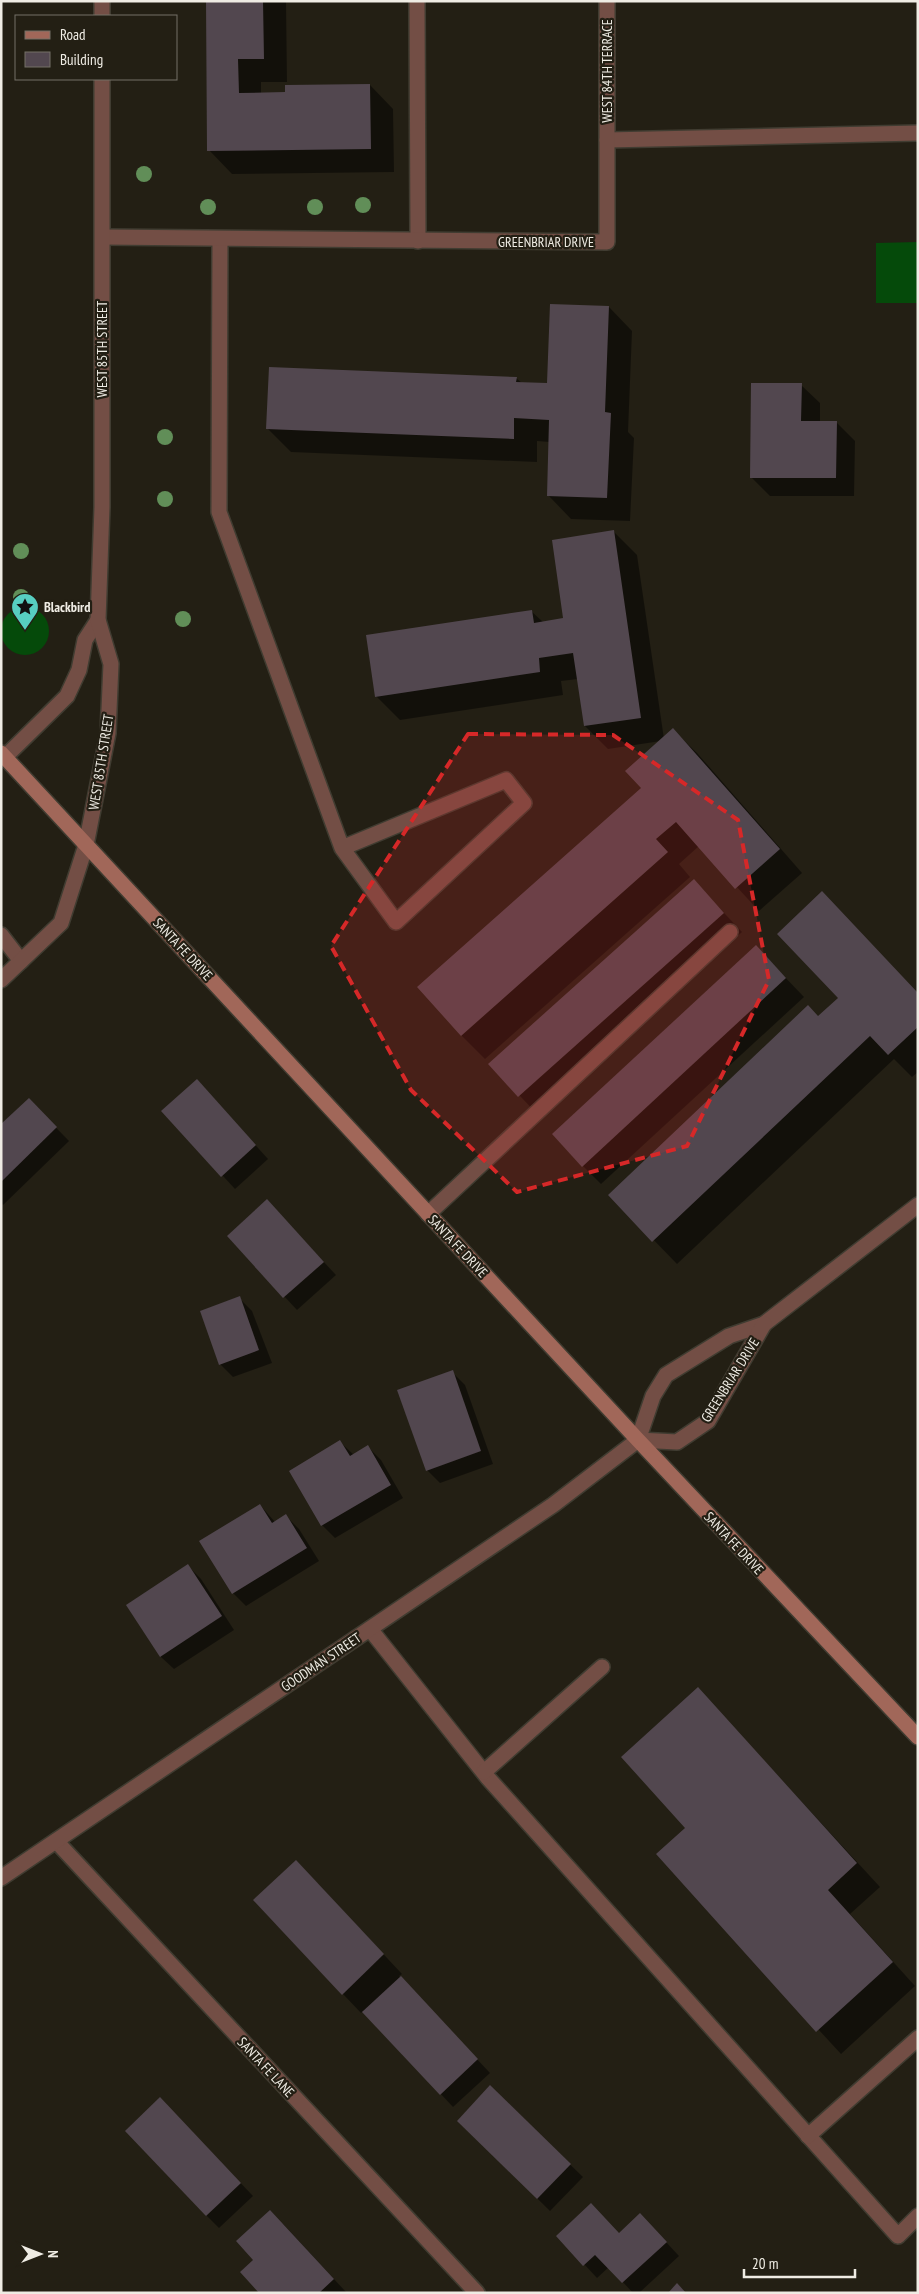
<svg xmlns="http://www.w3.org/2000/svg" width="919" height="2294" viewBox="0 0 919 2294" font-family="'PT Sans Narrow',sans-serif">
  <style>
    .green { fill: #054a0a }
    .shadow { fill: #0007 }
    .building { fill: #52474f }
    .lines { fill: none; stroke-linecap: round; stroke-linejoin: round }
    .lane-casing { stroke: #403c31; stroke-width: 18 }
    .street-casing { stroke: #403c31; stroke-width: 18 }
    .secondary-casing { stroke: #403c31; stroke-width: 18 }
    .lane { stroke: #734e45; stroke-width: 15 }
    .street { stroke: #734e45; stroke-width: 15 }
    .secondary { stroke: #a16759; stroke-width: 15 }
    .tree { fill: #618e58 }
    .marked { fill: #d62828; fill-opacity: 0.2; stroke: #d62828; stroke-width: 4; stroke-dasharray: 10 6; stroke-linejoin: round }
    .labels { text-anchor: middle; stroke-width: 4.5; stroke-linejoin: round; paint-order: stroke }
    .street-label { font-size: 14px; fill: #efece4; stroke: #231f14 }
    .poi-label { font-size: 14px; font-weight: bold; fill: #efece4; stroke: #231f14; text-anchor: start }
  </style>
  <rect width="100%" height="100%" fill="#231f14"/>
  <!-- green -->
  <g class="green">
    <path d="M918,242V303H876V243Z"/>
    <circle cx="25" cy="631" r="24"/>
  </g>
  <!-- shadow -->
  <g class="shadow">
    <path d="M207,1H295L286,2L287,82H261V94L287,93L370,85L393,109L394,172L232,174L209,150Z"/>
    <path d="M609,307L632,331L628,432L634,438L630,521L571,519L548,495L550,442L537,441V462L291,452L268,429L516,378L522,383L548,384Z"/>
    <path d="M801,385L820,403V422H836L855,441L854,496H770L751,477Z"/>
    <path d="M614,532L637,555L664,739L673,730L697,753L802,873L759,911L699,846L679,864L690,877L485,1059L461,1035L642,788L661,741L608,749L585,726L578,679L561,681L563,695L400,720L376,696L531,611L543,622L565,619Z"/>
    <path d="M694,881L742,932L538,1115L490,1064Z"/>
    <path d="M756,947L804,997L601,1184L583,1166Z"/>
    <path d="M918,993V1072L912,1077L894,1059L677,1264L610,1195Z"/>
    <path d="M197,1080L268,1159L235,1189L163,1111Z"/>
    <path d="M29,1100L69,1141L3,1205L1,1203V1126Z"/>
    <path d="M267,1201L336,1275L297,1310L228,1236Z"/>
    <path d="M239,1298L252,1311L272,1363L233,1377L220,1364Z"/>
    <path d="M452,1372L465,1385L493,1464L440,1483L427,1470Z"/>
    <path d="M340,1442L354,1455L368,1447L381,1460L403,1498L335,1538L322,1525Z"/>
    <path d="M260,1505L275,1522L286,1516L299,1529L319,1561L246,1606L233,1593L201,1541Z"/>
    <path d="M188,1566L201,1579L234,1630L174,1669L161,1657L127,1605Z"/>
    <path d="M698,1689L880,1887L850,1914L915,1986L841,2054L658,1855L687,1828Z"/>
    <path d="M315,1881L402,1974L399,1976L490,2073L453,2107L363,2011L361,2013L343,1994Z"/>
    <path d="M490,2087L583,2177L550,2211L459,2121Z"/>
    <path d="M173,2112L253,2196L219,2228L206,2215Z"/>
    <path d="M283,2224L346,2292L345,2293H261Z"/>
    <path d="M653,2228L679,2256L639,2293H633L609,2267L597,2278L558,2236L619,2234Z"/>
  </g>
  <!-- building -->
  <g class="building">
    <path d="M206,1H263L264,59H238L239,93L285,92V85L370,84L371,149L207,151Z"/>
    <path d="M550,304L609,306L605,412L611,413L607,498L547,496L549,420L514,418V439L266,429L269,367L517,377L516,382L547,383Z"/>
    <path d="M751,383H802L801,421H837L836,478H750Z"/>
    <path d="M614,530L641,718L584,726L573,653L539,658L540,672L375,697L366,635L532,610L534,623L563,618L552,540Z"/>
    <path d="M673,728L780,849L735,889L676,822L656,839L668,852L461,1036L417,987L641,788L625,771Z"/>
    <path d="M694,879L724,913L518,1097L488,1064Z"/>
    <path d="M822,891L918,993V1027L888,1055L870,1036L652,1242L608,1195L808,1005L818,1016L838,998L777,934Z"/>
    <path d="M756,945L786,978L582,1167L552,1134Z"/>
    <path d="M197,1079L256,1145L221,1177L161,1111Z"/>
    <path d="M29,1098L57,1127L1,1182V1124Z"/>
    <path d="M267,1199L324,1262L283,1298L227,1236Z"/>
    <path d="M240,1296L259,1350L219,1365L200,1311Z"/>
    <path d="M453,1370L481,1451L426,1471L397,1390Z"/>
    <path d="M340,1440L350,1456L368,1445L391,1485L321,1526L289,1471Z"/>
    <path d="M260,1504L272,1523L286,1514L307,1548L232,1594L199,1541Z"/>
    <path d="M188,1564L222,1616L160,1657L126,1605Z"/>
    <path d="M698,1687L857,1863L828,1890L893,1962L816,2032L656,1854L685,1828L621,1757Z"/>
    <path d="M296,1860L384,1954L342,1995L253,1900Z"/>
    <path d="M401,1976L478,2059L440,2095L362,2012Z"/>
    <path d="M490,2085L571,2164L537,2199L457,2121Z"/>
    <path d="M160,2097L241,2183L206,2216L125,2131Z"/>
    <path d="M591,2203L619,2233L640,2213L667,2242L622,2283L595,2255L583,2266L556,2236Z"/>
    <path d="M270,2210L334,2279L319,2293H259L240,2272L253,2260L236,2241Z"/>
    <path d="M677,2283L686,2293H668Z"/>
  </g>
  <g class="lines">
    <defs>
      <g id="lane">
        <path d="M417,1L418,241"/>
        <path d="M220,240L219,512L342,848L506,780L524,803L396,922L342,848"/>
        <path d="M428,1214L730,932"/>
        <path d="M370,1629L488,1778L898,2236L918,2216"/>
        <path d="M484,1772L602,1667"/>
        <path d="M808,2136L918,2038"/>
      </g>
      <g id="street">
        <path d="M102,1V16"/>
        <path d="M607,140L918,133"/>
        <path d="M103,237L607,242V1"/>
        <path d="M5,757L67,696L79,670L85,640L98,620"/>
        <path d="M1,935L21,961"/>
        <path d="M1,980L61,923L86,845L108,733L111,664L98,620L102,507V79"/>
        <path d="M638,1440L653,1396L666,1375L729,1336L764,1324L918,1205"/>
        <path d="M638,1440L677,1442L708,1421L764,1324"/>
        <path d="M56,1841L477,2293"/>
        <path d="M1,1878L553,1505L638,1440"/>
      </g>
      <path id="secondary" d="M1,753L638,1440L918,1737"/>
    </defs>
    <!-- lane casing -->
    <use href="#lane" class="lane-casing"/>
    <!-- street casing -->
    <use href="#street" class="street-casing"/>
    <!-- secondary casing -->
    <use href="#secondary" class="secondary-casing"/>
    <!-- lane -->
    <use href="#lane" class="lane"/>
    <!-- street -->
    <use href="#street" class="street"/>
    <!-- secondary -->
    <use href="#secondary" class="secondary"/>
  </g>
  <!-- trees -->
  <g class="tree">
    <circle cx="144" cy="174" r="8"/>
    <circle cx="363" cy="205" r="8"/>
    <circle cx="208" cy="207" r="8"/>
    <circle cx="315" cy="207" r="8"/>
    <circle cx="165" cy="437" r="8"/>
    <circle cx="165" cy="499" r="8"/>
    <circle cx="21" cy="551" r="8"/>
    <circle cx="21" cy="597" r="8"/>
    <circle cx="183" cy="619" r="8"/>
  </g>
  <!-- marked area -->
  <path class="marked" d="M468,734L613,735L738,820L769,980L687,1146L517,1192L411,1090L331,946Z"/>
  <!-- icons -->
  <defs>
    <symbol id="sight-pin" viewBox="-11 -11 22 30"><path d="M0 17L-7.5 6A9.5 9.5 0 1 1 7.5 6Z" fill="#57cec1" stroke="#231f14"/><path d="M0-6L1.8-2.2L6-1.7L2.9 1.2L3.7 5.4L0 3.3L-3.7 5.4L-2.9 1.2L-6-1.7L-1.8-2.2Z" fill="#111"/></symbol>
  </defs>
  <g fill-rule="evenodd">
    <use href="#sight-pin" x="9" y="591" width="32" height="43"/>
  </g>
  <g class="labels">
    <!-- street labels -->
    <g class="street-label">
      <text transform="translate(607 71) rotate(-90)" y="5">WEST 84TH TERRACE</text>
      <text x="546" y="247">GREENBRIAR DRIVE</text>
      <text transform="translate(102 349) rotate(-90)" y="5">WEST 85TH STREET</text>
      <text transform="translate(101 762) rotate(-81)" y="5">WEST 85TH STREET</text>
      <text transform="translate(183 949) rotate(47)" y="5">SANTA FE DRIVE</text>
      <text transform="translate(458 1246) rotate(47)" y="5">SANTA FE DRIVE</text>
      <text transform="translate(730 1380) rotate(-58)" y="5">GREENBRIAR DRIVE</text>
      <text transform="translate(734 1543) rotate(47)" y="5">SANTA FE DRIVE</text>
      <text transform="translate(321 1662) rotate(-34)" y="5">GOODMAN STREET</text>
      <text transform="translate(266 2067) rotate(47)" y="5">SANTA FE LANE</text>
    </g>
    <!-- poi labels -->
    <g class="poi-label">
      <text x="44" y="612">Blackbird</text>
    </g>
  </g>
  <!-- border -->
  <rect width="919" height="2294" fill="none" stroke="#efece4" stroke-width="5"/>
  <!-- legend -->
  <rect x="15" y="15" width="162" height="65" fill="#231f14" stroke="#757167"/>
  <rect x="25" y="31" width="25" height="8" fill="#a16759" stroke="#757167"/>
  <text x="60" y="40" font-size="15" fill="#efece4">Road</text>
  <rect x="25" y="52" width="25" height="15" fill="#52474f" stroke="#757167"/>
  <text x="60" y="65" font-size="15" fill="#efece4">Building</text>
  <!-- north arrow -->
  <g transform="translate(40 2254) rotate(90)" stroke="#231f14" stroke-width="4" paint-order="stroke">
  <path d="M0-4L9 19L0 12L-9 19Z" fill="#efece4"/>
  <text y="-8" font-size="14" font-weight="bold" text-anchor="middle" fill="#efece4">N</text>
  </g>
  <!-- scale -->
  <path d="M744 2269v8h111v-8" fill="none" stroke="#efece4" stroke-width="2.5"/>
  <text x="752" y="2269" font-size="15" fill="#efece4" stroke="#231f14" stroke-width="4" paint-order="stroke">20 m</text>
</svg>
